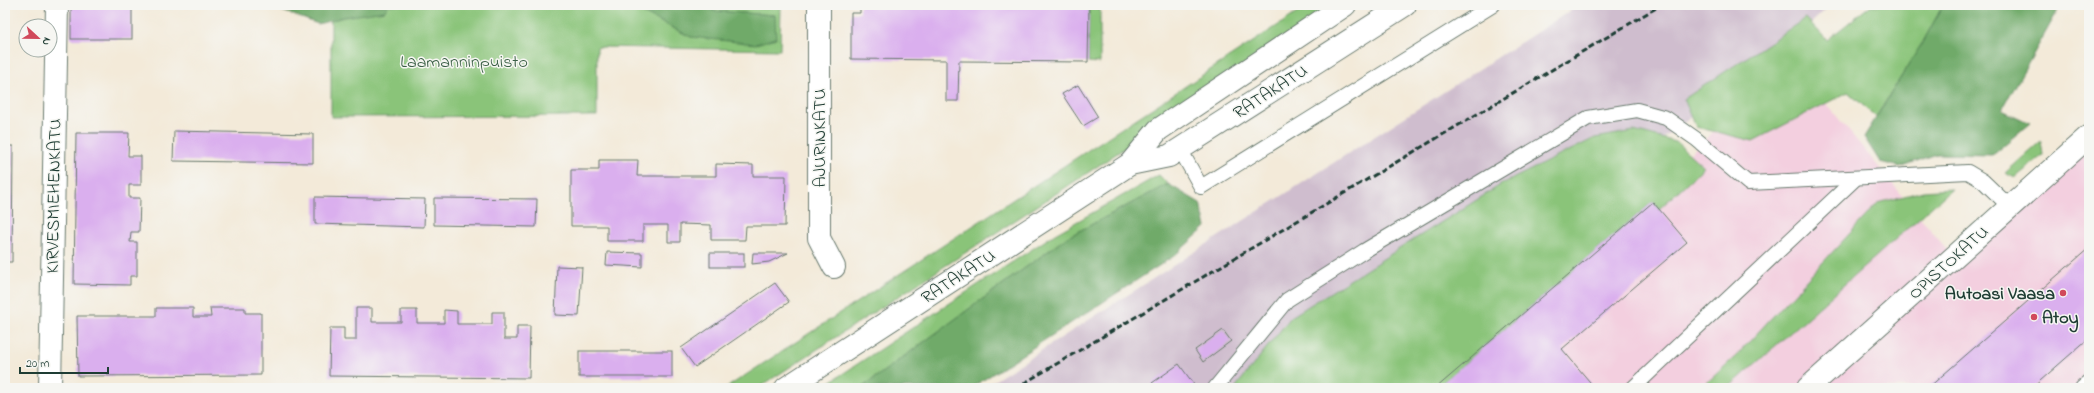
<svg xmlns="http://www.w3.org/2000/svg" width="2094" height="393" viewBox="0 0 2094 393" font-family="'Indie Flower',sans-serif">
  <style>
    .built { fill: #f3cfdf }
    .industrial { fill: #cfbdce }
    .green { fill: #8ac479; stroke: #548056 }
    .forest { fill: #6faa69; stroke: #47744e }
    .building { fill: #daafee }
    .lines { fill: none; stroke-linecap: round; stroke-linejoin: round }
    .service-casing { stroke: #697a6e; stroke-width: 16 }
    .minor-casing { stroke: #697a6e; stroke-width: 24 }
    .secondary-casing { stroke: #697a6e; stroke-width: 24 }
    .service { stroke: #fff; stroke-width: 14 }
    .minor { stroke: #fff; stroke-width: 22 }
    .secondary { stroke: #fff; stroke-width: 22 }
    .rail { stroke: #1f3d34; stroke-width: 3; stroke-dasharray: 6 3; stroke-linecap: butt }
    .poi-dot { fill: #d1495b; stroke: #f6f6f2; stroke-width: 1.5 }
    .labels { text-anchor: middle; stroke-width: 3; stroke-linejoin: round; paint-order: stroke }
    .park-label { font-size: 18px; fill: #3a5f45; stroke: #f6f6f2 }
    .street-label { font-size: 18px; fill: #1f3d34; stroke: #f6f6f2 }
    .poi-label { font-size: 18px; font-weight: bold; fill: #1f3d34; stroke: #f6f6f2; text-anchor: end }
  </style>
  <rect width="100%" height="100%" fill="#f6f6f2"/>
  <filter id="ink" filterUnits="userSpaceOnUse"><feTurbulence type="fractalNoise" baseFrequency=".025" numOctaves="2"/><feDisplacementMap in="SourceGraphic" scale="8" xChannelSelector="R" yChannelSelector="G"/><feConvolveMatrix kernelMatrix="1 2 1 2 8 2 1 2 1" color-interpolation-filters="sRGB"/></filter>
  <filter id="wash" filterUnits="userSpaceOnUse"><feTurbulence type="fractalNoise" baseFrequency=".012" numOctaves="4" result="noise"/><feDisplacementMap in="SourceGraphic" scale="16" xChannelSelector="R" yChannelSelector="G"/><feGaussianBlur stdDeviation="0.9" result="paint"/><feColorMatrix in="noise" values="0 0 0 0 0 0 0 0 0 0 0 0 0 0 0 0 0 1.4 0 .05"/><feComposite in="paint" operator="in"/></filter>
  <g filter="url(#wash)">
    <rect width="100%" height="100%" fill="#f3ead9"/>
    <!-- built -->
    <path class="built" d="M1791,61L1959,264L2089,148V388H1433Z"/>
    <!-- industrial -->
    <path class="industrial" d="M1579,5H1830L1785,49L1320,388H983Z"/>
    <!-- green -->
    <g class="green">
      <path d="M331,5H631L635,9L691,37L775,15L712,11L710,5H781L780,50L597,47V116L331,117Z"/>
      <path d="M1089,5H1100V63L1088,62Z"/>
      <path d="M1309,5H1339L1074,182L758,388H726Z"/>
      <path d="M1871,5H1943L1924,40L1876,117L1848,92L1753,141L1696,127L1684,99L1806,18L1827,40Z"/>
      <path d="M1634,131L1676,142L1704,167L1659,209L1653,202L1436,388H1235L1291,317L1502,184L1595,138Z"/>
      <path d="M2041,141L2043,155L2015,178L2005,173Z"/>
      <path d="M1159,175L1168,184L1066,238L861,388H821L1055,234Z"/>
      <path d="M1952,189L1728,388H1701L1736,356L1878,203L1923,191Z"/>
    </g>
    <!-- forest -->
    <g class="forest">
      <path d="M266,5H388L385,11L344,17L318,24Z"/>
      <path d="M631,5H710L713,11L775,15L776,38L756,44L691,37L635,9Z"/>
      <path d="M1943,5H2061L2002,110L2030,123L1992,155L1937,154L1900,167L1880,162L1864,137L1924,40Z"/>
      <path d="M1168,184L1200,203L1206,227L1174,256L971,388H861L1066,238Z"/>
    </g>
    <g id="blocks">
      <!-- building -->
      <g class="building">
        <rect x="71" y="5" width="61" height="34"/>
        <path d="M860,5H1089L1088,62L959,61L958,101H946V60L851,59V13H860Z"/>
        <path d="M1078,85L1098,117L1083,126L1062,94Z"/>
        <path d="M174,131L313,134V163L173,161Z"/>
        <path d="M76,133H129L128,156H141V185H129V198H140L139,232H131L130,242H137V276H130V285L74,284Z"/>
        <path d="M5,146H13L12,262H5Z"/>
        <path d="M599,160H638L637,176H716V164L753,165V176H786L785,226H746L745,240H711V225L680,224V242H668V225H643V241H607V226H571V170H599Z"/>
        <path d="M315,197L425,199L424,227L315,224Z"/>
        <path d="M434,198L537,199L536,227L434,225Z"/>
        <path d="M1653,202L1687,242L1562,349L1595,388H1436Z"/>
        <path d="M2089,248V338L2032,388H1928Z"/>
        <path d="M607,252L642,253V267L606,265Z"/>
        <rect x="710" y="253" width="34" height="14"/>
        <path d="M753,253H788L769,262L752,264Z"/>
        <path d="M557,266L582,267L579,316L555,315Z"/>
        <path d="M775,283L789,302L695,367L681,348Z"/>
        <path d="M156,308H193V317H211L210,308H245V313H261V375L78,376L77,316H156Z"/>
        <path d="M356,308H372V322H401V310H417V323H444V310L457,311V324H492V312H504V339H517V326H530L529,378L329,376L330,328H344V340H356Z"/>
        <path d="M1223,330L1231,341L1203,362L1195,350Z"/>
        <rect x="579" y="351" width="93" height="26"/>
        <path d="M1179,364L1195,386L1192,388H1155L1152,383Z"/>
      </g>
    </g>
  </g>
  <g filter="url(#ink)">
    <use href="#blocks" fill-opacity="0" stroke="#697a6e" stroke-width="1"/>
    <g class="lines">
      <defs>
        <g id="service">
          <path d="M1180,149L1201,187L1493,5"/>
          <path d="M1215,388L1287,300L1364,251L1588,118L1637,110L1666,118L1696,139L1748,183L1968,172L1983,181L2010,207"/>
          <path d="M1633,388L1855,179"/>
          <path d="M2082,388L2089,382"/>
        </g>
        <g id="minor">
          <path d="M819,5V238L834,267"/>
          <path d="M50,388L57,5"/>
          <path d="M1808,388L2089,136"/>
        </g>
        <g id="secondary">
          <path d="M1130,164L1169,156L1405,5"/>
          <path d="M786,388L1130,164L1158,130L1345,5"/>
        </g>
      </defs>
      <!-- service casing -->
      <use href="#service" class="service-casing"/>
      <!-- minor casing -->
      <use href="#minor" class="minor-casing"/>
      <!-- secondary casing -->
      <use href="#secondary" class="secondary-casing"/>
      <!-- service -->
      <use href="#service" class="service"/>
      <!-- minor -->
      <use href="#minor" class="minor"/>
      <!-- secondary -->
      <use href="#secondary" class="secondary"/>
      <!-- rail -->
      <path class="rail" d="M1016,388L1661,5"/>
    </g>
  </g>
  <!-- markers -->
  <g class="poi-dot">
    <circle cx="2063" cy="293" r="4"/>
    <circle cx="2034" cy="317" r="4"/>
  </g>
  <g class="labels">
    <!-- park labels -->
    <g class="park-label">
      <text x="464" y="67">Laamanninpuisto</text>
    </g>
    <!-- street labels -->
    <g class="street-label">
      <text transform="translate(1270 91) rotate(-33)" y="6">RATAKATU</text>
      <text transform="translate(819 138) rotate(-90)" y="6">AJURINKATU</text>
      <text transform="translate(53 196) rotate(-89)" y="6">KIRVESMIEHENKATU</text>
      <text transform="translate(1948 262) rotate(-42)" y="6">OPISTOKATU</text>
      <text transform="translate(958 276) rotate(-33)" y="6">RATAKATU</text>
    </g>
    <!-- poi labels -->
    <g class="poi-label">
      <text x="2055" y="299">Autoasi Vaasa</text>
      <text x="2042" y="323" text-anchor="start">Atoy</text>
    </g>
  </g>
  <!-- margin -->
  <rect width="2094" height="393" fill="none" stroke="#f6f6f2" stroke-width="20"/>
  <!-- north arrow -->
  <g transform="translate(38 38) rotate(112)"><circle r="19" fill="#f6f6f2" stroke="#a0aca6"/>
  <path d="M0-3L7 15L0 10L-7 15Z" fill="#d1495b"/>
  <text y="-6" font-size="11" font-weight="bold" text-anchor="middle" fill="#1f3d34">N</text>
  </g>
  <!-- scale -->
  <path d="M20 367v6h88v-6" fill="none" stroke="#1f3d34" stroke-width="2"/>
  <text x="26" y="367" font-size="12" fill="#1f3d34" stroke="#f6f6f2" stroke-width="3" paint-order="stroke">20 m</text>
</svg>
